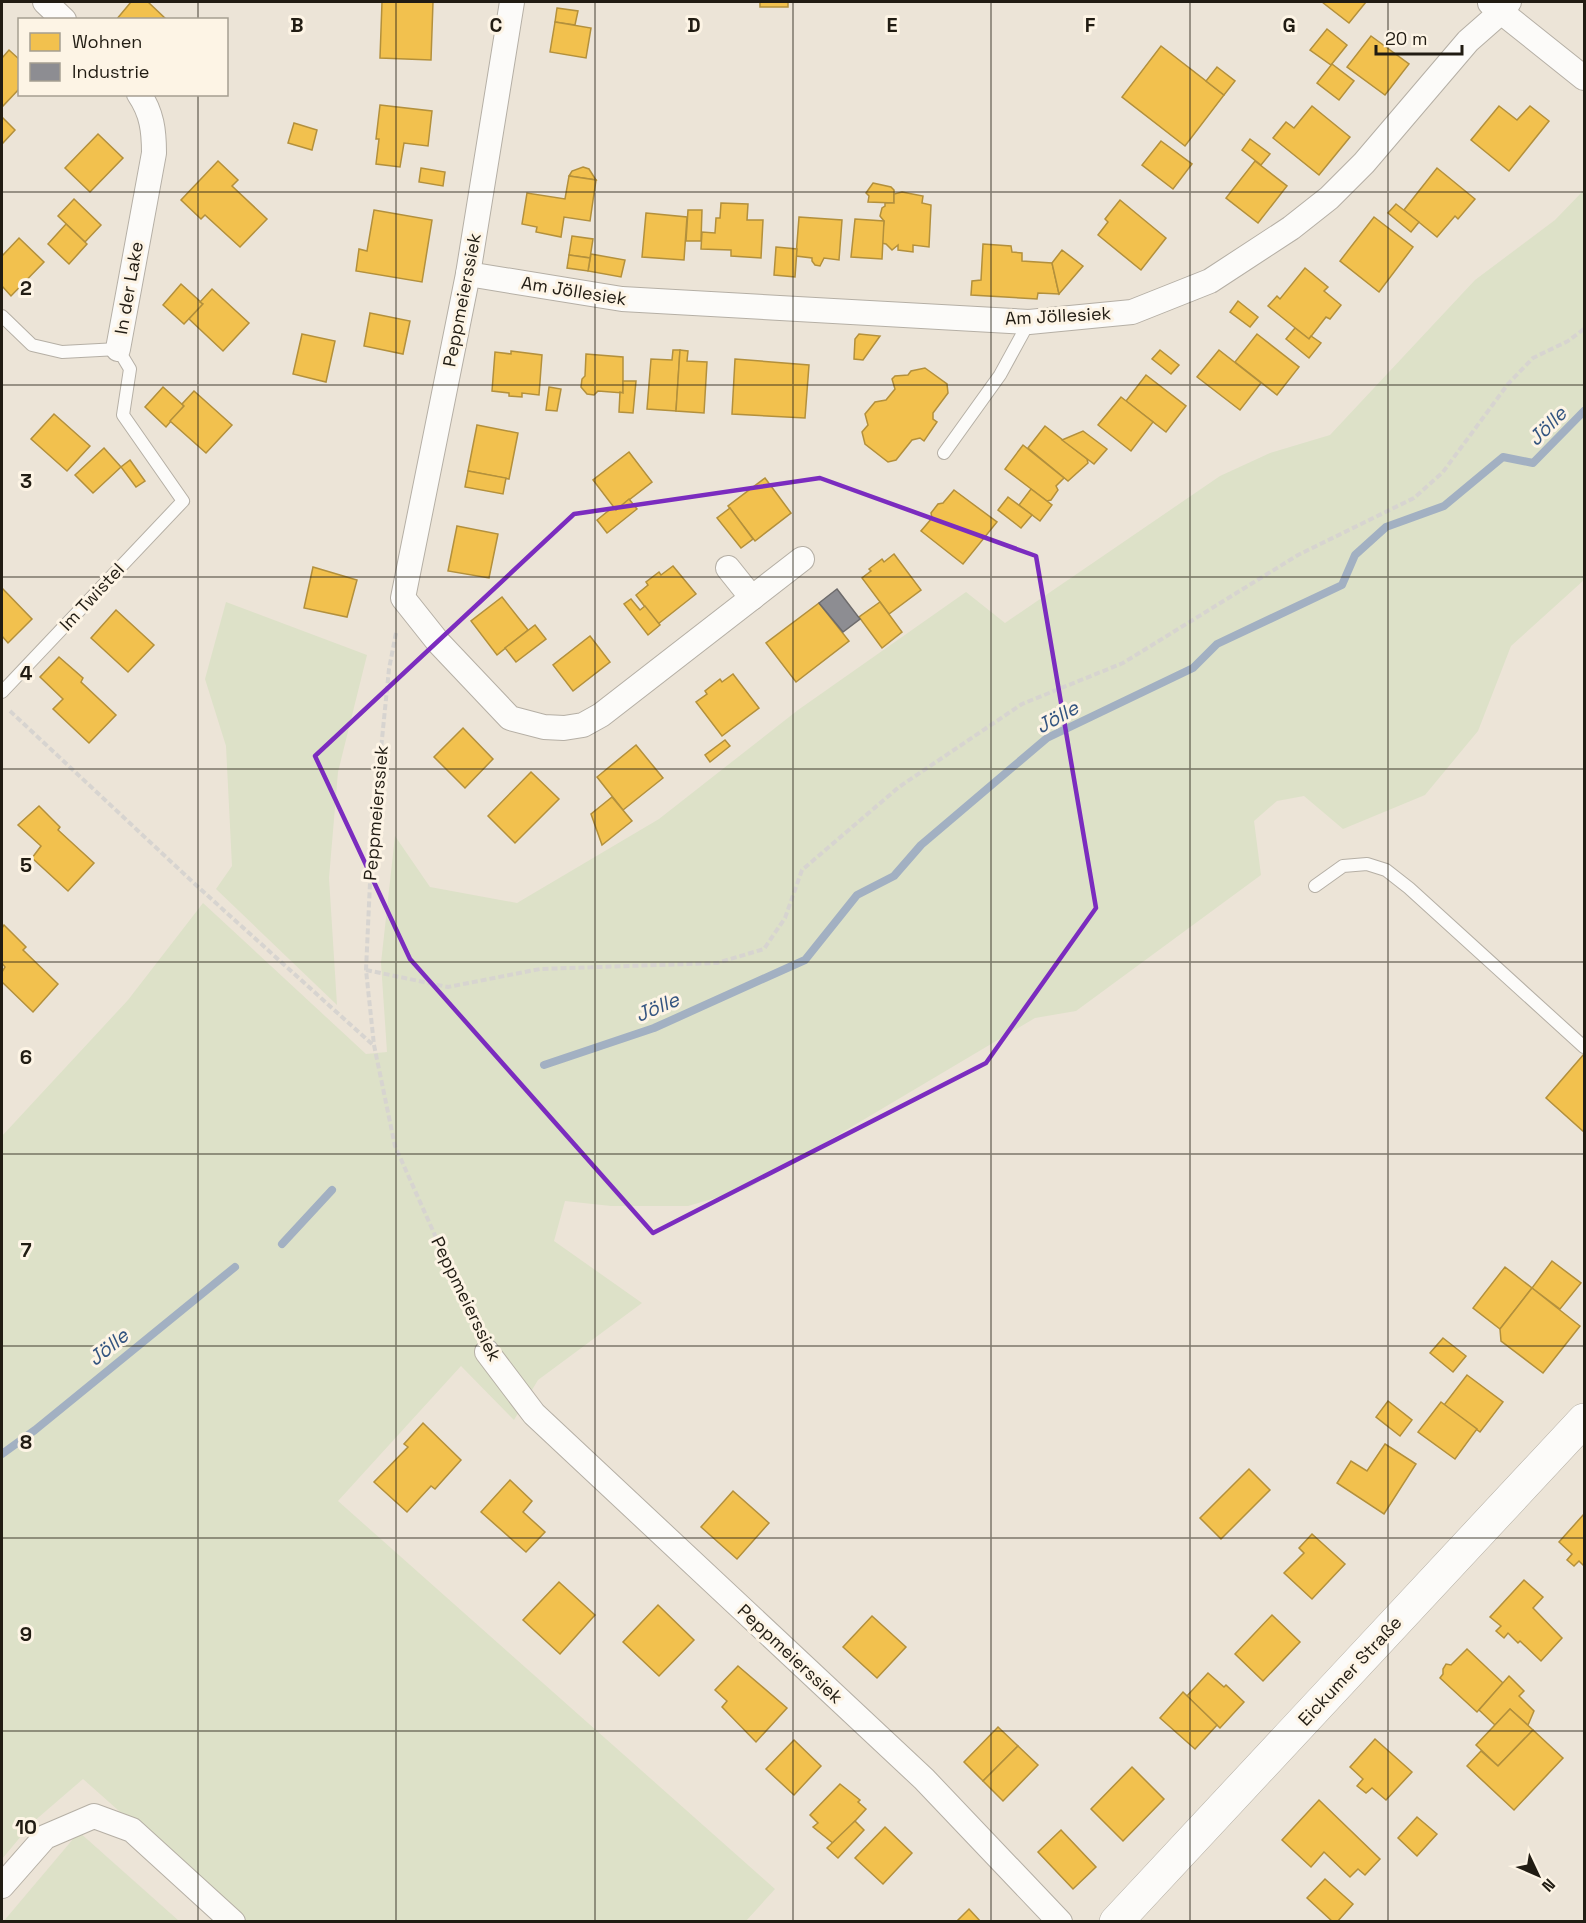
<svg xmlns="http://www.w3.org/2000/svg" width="1586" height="1923" viewBox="0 0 1586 1923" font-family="'Space Grotesk',sans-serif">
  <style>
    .green { fill: #dde1c8 }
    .homes { fill: #f2c14e; stroke: #b3903c; stroke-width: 1.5 }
    .industry { fill: #8d8d92; stroke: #6d6b6c; stroke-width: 1.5 }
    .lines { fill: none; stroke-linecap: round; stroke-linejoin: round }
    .stream { stroke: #a2b0c2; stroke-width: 8 }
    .lane-casing { stroke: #b5afa5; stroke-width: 14 }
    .street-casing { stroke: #b5afa5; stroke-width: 26 }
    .secondary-casing { stroke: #b5afa5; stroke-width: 34 }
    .path { stroke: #d7d4d0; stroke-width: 4; stroke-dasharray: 6 3; stroke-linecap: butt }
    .lane { stroke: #fcfbf9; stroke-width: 12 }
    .street { stroke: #fcfbf9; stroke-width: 24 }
    .secondary { stroke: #fcfbf9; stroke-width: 33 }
    .marked { fill: none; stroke: #7b2cbf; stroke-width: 4.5; stroke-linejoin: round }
    .grid { fill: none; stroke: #211c13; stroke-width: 1.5; stroke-opacity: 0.55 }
    .labels { text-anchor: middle; stroke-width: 6; stroke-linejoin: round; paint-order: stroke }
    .street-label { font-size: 18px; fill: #211c13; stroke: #fdf4e5 }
    .water-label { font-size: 20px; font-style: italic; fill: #335480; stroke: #fdf4e5 }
    .grid-label { font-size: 20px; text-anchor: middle; font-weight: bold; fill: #211c13; stroke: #fdf4e5; stroke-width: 6; stroke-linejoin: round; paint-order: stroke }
  </style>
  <rect width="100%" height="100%" fill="#ece4d7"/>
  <!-- green -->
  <g class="green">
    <path d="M1584,190V580L1511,646L1478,731L1425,795L1343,829L1304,796L1277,801L1254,821L1261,875L1076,1011L1035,1018L747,1189L688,1206H611L565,1201L554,1241L642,1303L538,1380L514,1420L461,1366L338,1501L775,1889L746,1921H243L83,1779L32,1823L2,1859V1136L128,1000L203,903L366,1054L387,1052L381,963L395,836L430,887L517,903L659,819L798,710L966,592L1005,623L1220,476L1270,453L1330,435L1475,280L1555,220Z"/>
    <path d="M226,602L367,655L338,772L329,878L337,1005L216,889L232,866L226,746L205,679Z"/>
    <path d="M79,1832L179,1921L3,1922Z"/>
  </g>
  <!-- homes -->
  <g class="homes">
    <path d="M131,2H148L167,20H116Z"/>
    <path d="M382,2H433L431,60L380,58Z"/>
    <rect x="760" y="2" width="28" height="5"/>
    <path d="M1322,2H1366L1349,23Z"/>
    <path d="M557,8L578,11L575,25L555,22Z"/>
    <path d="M555,22L591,28L586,58L550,52Z"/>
    <path d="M1327,29L1347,45L1331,65L1310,50Z"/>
    <path d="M1371,36L1409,64L1385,95L1347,67Z"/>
    <path d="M1161,46L1224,95L1185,146L1122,97Z"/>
    <path d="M9,50L20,60V88L2,107V58Z"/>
    <path d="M1332,64L1354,81L1339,100L1317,83Z"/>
    <path d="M1217,67L1235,81L1224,95L1206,81Z"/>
    <path d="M380,105L432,111L428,146L404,143L400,167L376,164L379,139H376Z"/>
    <path d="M1312,106L1350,137L1319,175L1273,138L1286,122L1294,128Z"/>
    <path d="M1499,106L1517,120L1530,106L1549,121L1509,171L1471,140Z"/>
    <path d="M2,117L15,130L2,144Z"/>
    <path d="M294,123L317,130L312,150L288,143Z"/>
    <path d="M98,134L123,158L90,192L65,168Z"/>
    <path d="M1250,139L1270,154L1261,165L1242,150Z"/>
    <path d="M1161,141L1192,164L1173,189L1142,165Z"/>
    <path d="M218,161L238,180L232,186L267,219L240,247L205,215L201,219L181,200Z"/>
    <path d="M1255,161L1287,186L1258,223L1226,198Z"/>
    <path d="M583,167L589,169L596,180L569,176L572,171Z"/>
    <path d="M421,168L445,172L443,186L419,182Z"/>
    <path d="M1437,168L1475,199L1458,219L1455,216L1437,237L1404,210Z"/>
    <path d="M569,176L596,180L590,221L564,217L561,237L536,232L537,227L522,224L527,193L565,199Z"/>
    <path d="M873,183L891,187L894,190V203L868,202L869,196L866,193Z"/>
    <path d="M902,192L923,196L922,203L931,205L929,247L913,245V252L898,250V245L892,250L886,244L881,243L884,221L880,216L882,208L885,206V203H894V194Z"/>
    <path d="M74,199L101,225L85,242L58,216Z"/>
    <path d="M1120,200L1166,238L1141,270L1098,235L1108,222L1105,219Z"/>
    <path d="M721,203L748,204L747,220H763L761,258L731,256V250L701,249L702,232L715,233L716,218H720Z"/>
    <path d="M1396,204L1419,222L1411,232L1388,213Z"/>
    <path d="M374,210L432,220L422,282L356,271L359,249L367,251Z"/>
    <path d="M688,210H702L701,241H686Z"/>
    <path d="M646,213L687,217L684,260L642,257Z"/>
    <path d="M799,217L842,220L839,260L824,258L820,266L815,265L812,261V258L796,256Z"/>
    <path d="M1374,217L1413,247L1379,292L1340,261Z"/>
    <path d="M855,219L884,221L882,259L851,257Z"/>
    <path d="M66,224L87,244L69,264L48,244Z"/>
    <path d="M572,236L593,239L590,258L569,255Z"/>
    <path d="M19,238L44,262L11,296L2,286V256Z"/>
    <path d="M983,244L1011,246L1012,252L1022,253V261L1052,263L1059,294L1038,293L1037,299L971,295L972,281L981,280Z"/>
    <path d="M776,247L797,249L795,277L774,275Z"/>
    <path d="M1062,250L1083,266L1059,294L1052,263Z"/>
    <path d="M591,254L625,260L621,277L588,271Z"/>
    <path d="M569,255L590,258L588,271L567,268Z"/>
    <path d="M1305,268L1328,287L1324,291L1341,305L1330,319L1326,317L1309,339L1268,306L1277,296L1280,299Z"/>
    <path d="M181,284L203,304L184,324L163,305Z"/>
    <path d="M212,289L249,323L223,351L189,319L203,304L200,302Z"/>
    <path d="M1238,301L1258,317L1250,327L1230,312Z"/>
    <path d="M370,313L410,321L403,354L364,346Z"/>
    <path d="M1295,328L1309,339L1311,336L1321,343L1309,358L1286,339Z"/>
    <path d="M302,334L335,341L326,382L293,374Z"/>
    <path d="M859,334L880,336L863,360L854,359L855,339Z"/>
    <path d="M1257,334L1299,367L1277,395L1235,362Z"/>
    <path d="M673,350H680L676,411L647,409L651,359L672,360Z"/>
    <path d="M680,350L688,351L687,361L707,362L704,413L676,411Z"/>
    <path d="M1160,350L1179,365L1171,374L1152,359Z"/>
    <path d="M1219,350L1261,383L1240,410L1197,377Z"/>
    <path d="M511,351L542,355L539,395L522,393V397L509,396V393L492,391L495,352L511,354Z"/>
    <path d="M586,354L623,357V393L598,391L594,395L587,394L581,387L582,379L585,376Z"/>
    <path d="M735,359L809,365L805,418L732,414Z"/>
    <path d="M925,368L947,384L948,393L933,413V419L937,422L924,441L920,438L912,440L896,460L888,462L865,444L862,432L868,425L865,414L875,402L886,400L895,389L892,379L895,376L908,375L911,371Z"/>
    <path d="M1146,375L1186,406L1166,432L1126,401Z"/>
    <path d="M623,381H636L633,413L619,412L620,392L623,393Z"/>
    <path d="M163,387L184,406L166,427L145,407Z"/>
    <path d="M549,387L561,389L557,411L546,410Z"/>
    <path d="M194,391L232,425L206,453L170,421L184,406L182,404Z"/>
    <path d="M1121,397L1153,422L1131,451L1098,425Z"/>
    <path d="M54,414L90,446L67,471L31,439Z"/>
    <path d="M477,425L518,433L509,479L468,471Z"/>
    <path d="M1045,426L1087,459L1088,463L1068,481L1028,448Z"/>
    <path d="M1083,431L1107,449L1094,464L1062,440Z"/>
    <path d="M1023,445L1064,478L1056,486L1058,490L1051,500L1047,501L1005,469Z"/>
    <path d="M104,448L121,467L93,493L75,475Z"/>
    <path d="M629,452L652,482L616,510L593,480Z"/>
    <path d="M130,460L145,481L136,487L121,467Z"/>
    <path d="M468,471L506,478L503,494L465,487Z"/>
    <path d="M765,478L791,513L755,541L728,506Z"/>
    <path d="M1031,489L1052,505L1040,521L1019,505Z"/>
    <path d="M954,490L997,522L963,564L921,531L932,518L931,513L938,504L943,503Z"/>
    <path d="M1008,497L1032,515L1021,528L998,510Z"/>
    <path d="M629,499L637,509L607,533L597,520L613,507L616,510Z"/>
    <path d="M730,508L753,539L741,548L717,518Z"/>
    <path d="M457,526L498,534L489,578L448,571Z"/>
    <path d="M894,554L921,590L889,614L862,578L871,571L869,569L882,559L884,562Z"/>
    <path d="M673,566L696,594L658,624L636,595L648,585L646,582L659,572L661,575Z"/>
    <path d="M313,567L357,580L347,617L304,608Z"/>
    <path d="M2,588L32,619L8,643L2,636Z"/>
    <path d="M502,597L528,630L497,655L471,621Z"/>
    <path d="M631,599L640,610L645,606L660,625L648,635L624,604Z"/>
    <path d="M880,602L902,632L882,648L859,617Z"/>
    <path d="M819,603L849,641L796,682L766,643Z"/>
    <path d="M116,610L154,645L128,672L91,638Z"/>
    <path d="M535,625L546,639L516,662L505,648Z"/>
    <path d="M590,636L610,662L573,691L553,665Z"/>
    <path d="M59,657L83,678L81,682L116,715L89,743L53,709L63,699L40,677Z"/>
    <path d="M733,674L759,708L722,736L696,702L707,694L705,691L720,679L722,682Z"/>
    <path d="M463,728L493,759L465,788L434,757Z"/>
    <path d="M725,740L730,746L710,762L705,755Z"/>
    <path d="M636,745L663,778L623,810L597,777Z"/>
    <path d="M531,772L559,799L515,843L488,816Z"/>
    <path d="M612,797L632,821L602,845L591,814Z"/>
    <path d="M39,806L60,827L58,830L94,863L68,891L32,858L41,846L18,825Z"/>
    <path d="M4,925L26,947L23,950L58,984L33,1012L2,982V972L5,967L2,963V928Z"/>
    <path d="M1584,1054V1132L1546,1098Z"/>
    <path d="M1552,1261L1581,1283L1560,1309L1532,1288Z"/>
    <path d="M1505,1267L1532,1288L1500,1329L1473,1308Z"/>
    <path d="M1532,1288L1580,1326L1543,1373L1501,1341L1500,1329Z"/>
    <path d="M1443,1338L1466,1356L1453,1372L1430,1353Z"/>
    <path d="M1467,1375L1503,1402L1480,1432L1444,1405Z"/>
    <path d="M1388,1401L1412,1420L1400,1436L1376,1417Z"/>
    <path d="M1441,1402L1477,1429L1455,1459L1418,1432Z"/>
    <path d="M423,1423L461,1460L435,1489L431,1486L407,1512L374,1482L408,1447L404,1444Z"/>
    <path d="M1385,1444L1416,1464L1384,1514L1337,1483L1351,1461L1367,1471Z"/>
    <path d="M1249,1469L1270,1490L1221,1539L1200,1518Z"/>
    <path d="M510,1480L532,1501L523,1512L545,1532L526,1552L481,1512Z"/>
    <path d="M733,1491L769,1523L737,1559L701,1527Z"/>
    <path d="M1584,1514V1566L1579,1561L1574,1566L1567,1560L1572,1554L1559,1542Z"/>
    <path d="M1312,1534L1345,1564L1312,1599L1284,1573L1304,1553L1299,1548Z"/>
    <path d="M1524,1580L1543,1597L1533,1608L1562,1638L1541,1661L1520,1641L1518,1643L1508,1633L1504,1638L1496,1631L1501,1626L1490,1617Z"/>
    <path d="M559,1582L595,1615L560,1654L523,1620Z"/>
    <path d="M658,1605L694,1640L659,1676L623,1642Z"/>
    <path d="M1272,1615L1300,1642L1263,1681L1235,1654Z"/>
    <path d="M872,1616L906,1647L877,1678L843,1647Z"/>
    <path d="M1467,1649L1503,1683L1477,1712L1440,1678L1443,1674V1669L1446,1664L1451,1665Z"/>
    <path d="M738,1666L787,1708L756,1742L722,1707L727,1701L715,1690Z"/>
    <path d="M1208,1673L1224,1687L1226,1685L1244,1702L1220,1728L1187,1696Z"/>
    <path d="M1509,1676L1524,1691L1519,1696L1534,1711L1528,1725L1510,1709L1495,1725L1479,1710Z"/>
    <path d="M1183,1692L1217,1725L1195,1749L1160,1718Z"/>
    <path d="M1510,1709L1533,1730L1498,1766L1476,1745Z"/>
    <path d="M998,1727L1018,1746L983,1781L964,1762Z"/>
    <path d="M1533,1730L1563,1758L1514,1810L1467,1766L1481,1751L1498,1766Z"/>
    <path d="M1375,1739L1412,1772L1386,1800L1372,1788L1366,1793L1357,1786L1363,1779L1350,1767Z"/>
    <path d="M794,1740L821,1766L794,1795L766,1769Z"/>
    <path d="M1018,1746L1038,1765L1003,1801L983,1781Z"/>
    <path d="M1132,1767L1164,1799L1123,1841L1091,1809Z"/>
    <path d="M840,1784L860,1800L858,1802L866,1809L834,1844L813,1827L818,1823L810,1815Z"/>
    <path d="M1319,1800L1380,1859L1365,1875L1358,1869L1350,1877L1324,1852L1311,1867L1282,1840Z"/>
    <path d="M1417,1817L1437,1834L1417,1856L1398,1838Z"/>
    <path d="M855,1821L864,1830L838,1858L827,1848Z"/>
    <path d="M885,1827L912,1853L883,1884L855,1858Z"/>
    <path d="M1061,1830L1096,1867L1073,1889L1038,1852Z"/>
    <path d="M1325,1879L1353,1904L1337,1922H1333L1307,1898Z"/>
    <path d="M969,1909L981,1922H956Z"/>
  </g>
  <!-- industry -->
  <path class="industry" d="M837,589L860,619L843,632L819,603Z"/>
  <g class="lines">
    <!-- stream -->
    <g class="stream">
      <path d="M544,1065L654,1028L805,960L857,895L894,876L921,845L1047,738L1193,668L1217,644L1342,585L1355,555L1386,527L1444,506L1503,457L1533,463L1584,411"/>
      <path d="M282,1244L332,1190"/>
      <path d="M2,1454L35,1430L235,1267"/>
    </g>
    <defs>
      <g id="lane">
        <path d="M2,316L32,345L62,352L118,349L130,369L123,415L183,501L2,692"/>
        <path d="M944,453L1000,375L1029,322"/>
        <path d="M1315,886L1343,866L1367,864L1386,870L1409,888L1584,1047"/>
      </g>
      <g id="street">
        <path d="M45,2L64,20"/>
        <path d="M512,2L468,274L403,598L438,642L510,718L544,727L564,728L583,725L601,715L802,559"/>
        <path d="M1490,3L1584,78"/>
        <path d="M468,274L622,299L1029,322L1132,312L1210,281L1291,228L1329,198L1364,163L1468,41L1501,12L1509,2"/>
        <path d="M118,349L154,153C154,131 152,113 139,94"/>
        <path d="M728,568L752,598"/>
        <path d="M487,1352L534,1414L924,1779L1060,1922"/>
        <path d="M2,1886L45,1837L94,1816L132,1830L233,1922"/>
      </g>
      <path id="secondary" d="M1116,1922L1584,1420"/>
    </defs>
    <!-- lane casing -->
    <use href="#lane" class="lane-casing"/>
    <!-- street casing -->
    <use href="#street" class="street-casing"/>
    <!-- secondary casing -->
    <use href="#secondary" class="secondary-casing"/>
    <!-- path -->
    <g class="path">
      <path d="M396,633L389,669L372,839L366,970L374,1045L395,1146L477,1329"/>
      <path d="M10,711L197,886L373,1045"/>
      <path d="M366,970L448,987L540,969L717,963L764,949L785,918L802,870L899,787L1022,704L1123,663L1298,555L1414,498L1443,472L1508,384L1533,358L1568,341L1584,329"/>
    </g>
    <!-- lane -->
    <use href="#lane" class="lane"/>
    <!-- street -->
    <use href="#street" class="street"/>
    <!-- secondary -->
    <use href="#secondary" class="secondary"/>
  </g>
  <!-- marked area -->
  <path class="marked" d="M820,478L1036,556L1096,908L986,1063L653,1233L410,959L315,756L574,514Z"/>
  <!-- grid -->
  <path class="grid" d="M198,2V20M396,2V1922M595,2V1922M793,2V1922M991,2V1922M1190,2V1922M1388,2V1922M198,94V1922M2,192H1584M2,385H1584M2,577H1584M2,769H1584M2,962H1584M2,1154H1584M2,1346H1584M2,1538H1584M2,1731H1584"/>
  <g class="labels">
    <!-- street labels -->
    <g class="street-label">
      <text transform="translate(129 288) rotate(-80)" y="6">In der Lake</text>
      <text transform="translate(574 291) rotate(9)" y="6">Am Jöllesiek</text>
      <text transform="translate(462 300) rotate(-79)" y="6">Peppmeierssiek</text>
      <text transform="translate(1058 316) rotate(-3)" y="6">Am Jöllesiek</text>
      <text transform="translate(92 597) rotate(-47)" y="6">Im Twistel</text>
      <text transform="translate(376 813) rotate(-85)" y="6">Peppmeierssiek</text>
      <text transform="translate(466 1299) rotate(64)" y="6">Peppmeierssiek</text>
      <text transform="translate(790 1654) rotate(43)" y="6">Peppmeierssiek</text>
      <text transform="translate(1350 1671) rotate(-47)" y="6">Eickumer Straße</text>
    </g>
    <!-- water labels -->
    <g class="water-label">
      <text transform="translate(1547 426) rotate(-45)" y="7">Jölle</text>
      <text transform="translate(1057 717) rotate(-29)" y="7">Jölle</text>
      <text transform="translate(657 1007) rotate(-23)" y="7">Jölle</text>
      <text transform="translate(108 1347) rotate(-39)" y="7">Jölle</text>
    </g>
  </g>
  <g class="grid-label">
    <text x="297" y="32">B</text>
    <text x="496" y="32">C</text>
    <text x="694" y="32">D</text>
    <text x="892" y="32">E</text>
    <text x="1090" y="32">F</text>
    <text x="1289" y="32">G</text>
    <text x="26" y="295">2</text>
    <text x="26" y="488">3</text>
    <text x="26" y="680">4</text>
    <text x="26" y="872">5</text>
    <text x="26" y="1064">6</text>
    <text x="26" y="1257">7</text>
    <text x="26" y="1449">8</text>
    <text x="26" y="1641">9</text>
    <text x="26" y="1834">10</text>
  </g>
  <!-- border -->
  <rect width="1586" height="1923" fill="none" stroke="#211c13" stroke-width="6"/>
  <!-- legend -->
  <rect x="18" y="18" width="210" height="78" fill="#fdf4e5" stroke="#a59e91" stroke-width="1.5"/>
  <rect x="30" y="33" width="30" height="18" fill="#f2c14e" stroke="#a59e91" stroke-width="1.5"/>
  <text x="72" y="48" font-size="18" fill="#211c13">Wohnen</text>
  <rect x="30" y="63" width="30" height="18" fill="#8d8d92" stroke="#a59e91" stroke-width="1.5"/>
  <text x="72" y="78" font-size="18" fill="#211c13">Industrie</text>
  <!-- north arrow -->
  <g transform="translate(1538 1875) rotate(134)" stroke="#fdf4e5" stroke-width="4.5" paint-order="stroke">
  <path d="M0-4.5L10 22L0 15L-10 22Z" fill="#211c13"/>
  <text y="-9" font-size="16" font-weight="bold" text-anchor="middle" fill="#211c13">N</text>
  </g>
  <!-- scale -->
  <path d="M1376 45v9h86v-9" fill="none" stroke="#211c13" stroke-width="3"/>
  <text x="1385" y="45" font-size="18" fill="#211c13" stroke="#fdf4e5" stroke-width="4.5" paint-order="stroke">20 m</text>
</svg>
